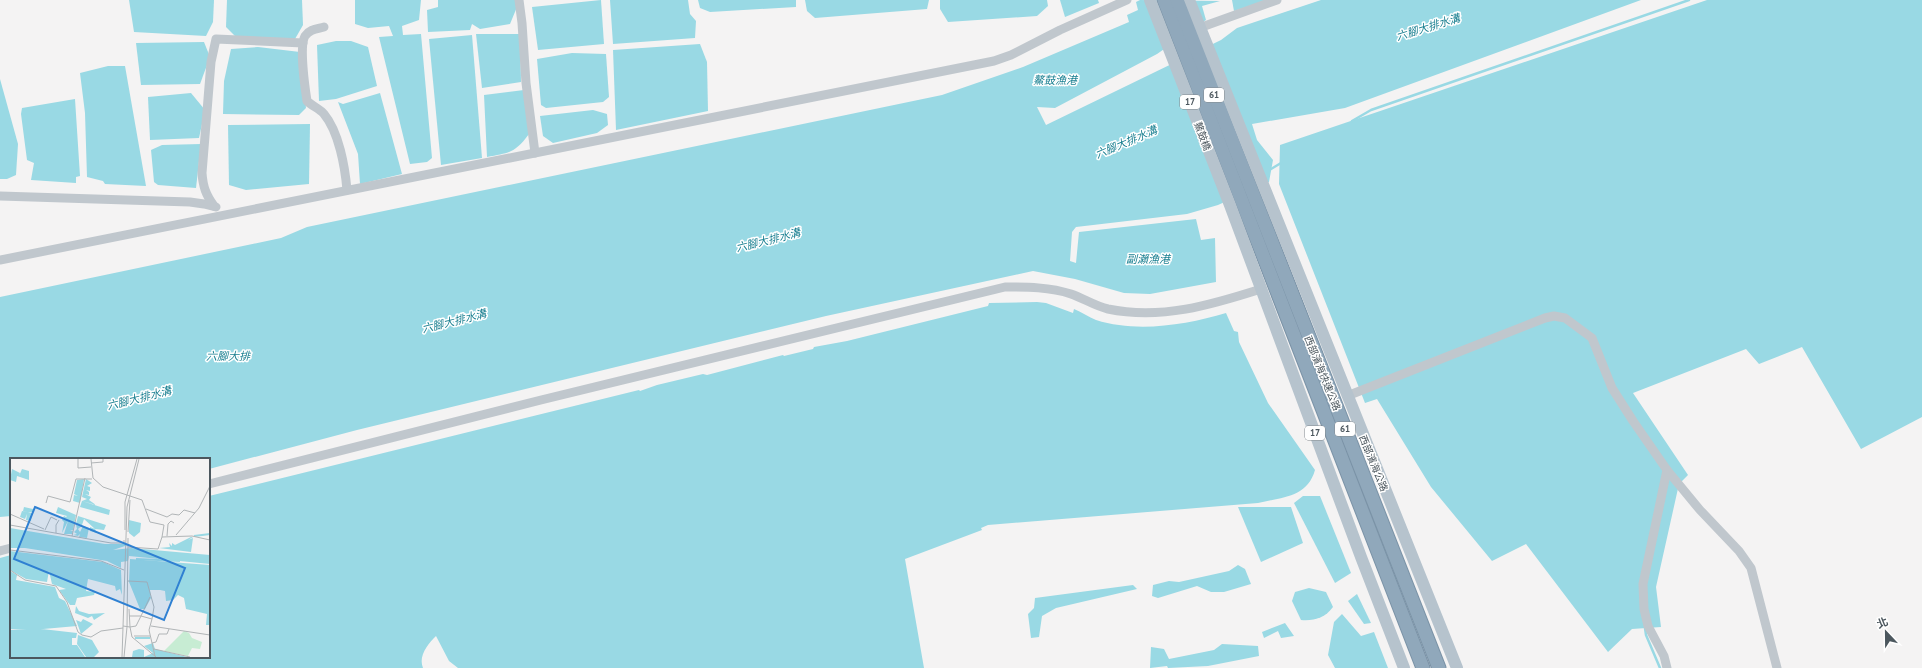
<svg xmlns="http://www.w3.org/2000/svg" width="1922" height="668" viewBox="0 0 1922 668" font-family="'PT Sans','Noto Sans TC',sans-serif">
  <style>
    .water { fill: #99d9e4 }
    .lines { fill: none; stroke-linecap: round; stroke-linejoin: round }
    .stream { stroke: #99d9e4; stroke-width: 2.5 }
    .highway-casing { stroke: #7b93a7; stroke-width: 15 }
    .minor { stroke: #c0c7cd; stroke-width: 9 }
    .major { stroke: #b6c3cd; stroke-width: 12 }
    .highway { stroke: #90a8bb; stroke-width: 13 }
    .labels { text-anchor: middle; stroke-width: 3; stroke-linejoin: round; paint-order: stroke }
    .shield { fill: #fff; stroke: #82898e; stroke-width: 1 }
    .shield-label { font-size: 9px; font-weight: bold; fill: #4c575e }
    .street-label { font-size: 10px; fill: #4c575e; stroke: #fff }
    .water-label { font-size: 11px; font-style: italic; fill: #1c8192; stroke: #fff }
    .inset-river { fill: none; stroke: #99d9e4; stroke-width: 2 }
    .inset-road { fill: none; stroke: #b1b5b7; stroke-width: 1 }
    .view { fill: #2f80d2; fill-opacity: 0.15; stroke: #2f80d2; stroke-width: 2 }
    .inset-edge { fill: none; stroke: #4c575e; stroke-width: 2 }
  </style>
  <rect width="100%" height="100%" fill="#f4f3f3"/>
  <!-- water -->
  <g class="water">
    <path d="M129,0H214L213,22L206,36L134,32Z"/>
    <path d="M227,0H302L303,25L295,39L236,37L226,27Z"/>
    <path d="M355,0H421L419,20L402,26L403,35L421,34L432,158L427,162L410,164L379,37L393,36L389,26L368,28L355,24Z"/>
    <path d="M438,0H516L517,7L510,24L480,29L472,24L470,30L428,32L427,10L438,7Z"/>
    <path d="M601,0L604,44L538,50L532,7Z"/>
    <path d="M610,0H688L690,14L696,21L695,38L613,44Z"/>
    <path d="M698,0H796V7L710,12L700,8Z"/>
    <path d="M805,0H929L927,9L815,18L807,11Z"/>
    <path d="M940,0H1047L1048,6L1037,16L948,22L940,9Z"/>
    <path d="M1060,0H1098L1099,3L1065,17Z"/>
    <path d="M1140,0L1220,1L1202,6L1206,20L1157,54L1055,108L1037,107L1046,125L1221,40L1237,28L1321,0H1641L1345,108L1252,124L1257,140L1273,160L1269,182L1218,205L1187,214L1076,227L1072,232L1070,261L1076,263L1079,232L1196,219L1201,240L1215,238L1216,282L1150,294L1124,293L1075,279L1033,271L826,316L357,430L209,469V459H11V516L0,517V297L281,238L307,227L942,95L1023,67L1129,22L1127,15L1138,10L1136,2Z"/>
    <path d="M1232,0H1268L1234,11Z"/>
    <path d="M1707,0H1922V417L1861,449L1802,347L1759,364L1746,349L1633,393L1688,475L1679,484L1656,587L1661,627L1632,629L1608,652L1526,544L1492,561L1431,487L1377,399L1365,403L1279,184L1280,145Z"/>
    <path d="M476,34H520L521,82L482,88Z"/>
    <path d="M472,35L482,158L441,165L429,39Z"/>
    <path d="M336,41H351L368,47L377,86L336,99L319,101L317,45Z"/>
    <path d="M204,42L210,57L200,84L141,85L136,43Z"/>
    <path d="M700,44L707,62L708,111L616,130L613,50Z"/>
    <path d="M258,47L300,52L306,108L299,115L223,114L224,81L231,49Z"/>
    <path d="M572,53L606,54L609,97L603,102L546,108L541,105L537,59Z"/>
    <path d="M108,66H125L146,186L105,184L103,181L87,177L85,113L80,73Z"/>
    <path d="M0,79L18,144L16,175L7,179H0Z"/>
    <path d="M524,90L529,134C515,153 509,153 487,157L484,95Z"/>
    <path d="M191,93L205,110L199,138L150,140L148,97Z"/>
    <path d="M380,93L402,174L360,184L358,154L338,102L343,104Z"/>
    <path d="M75,99L80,176L76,177V183L31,180L34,163L27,160L21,114L22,108Z"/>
    <path d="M593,110L607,114L608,125L597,133L553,143L543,136L540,116Z"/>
    <path d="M310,124L309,184L246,190L229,185L228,125Z"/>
    <path d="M201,144L196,188L158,185L154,182L151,150L162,145Z"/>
    <path d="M1037,302L1046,303L1073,313L1074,309C1081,312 1089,317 1096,320C1137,333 1186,325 1226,313L1234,331L1238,332L1239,342L1268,403L1315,470C1307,498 1282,497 1258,503L988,525L981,528L982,530L905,559L924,668H458L449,661L436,636C428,644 418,656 423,668H0V558L11,555V657H209V496L639,390L640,391L657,385L703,374L707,375L783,355L784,356L813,349L814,347L847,341L988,306L989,303Z"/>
    <path d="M1303,496H1320L1351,573L1335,583L1294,503Z"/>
    <path d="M1238,507H1291L1303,543L1261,562Z"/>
    <path d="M1238,565L1245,569L1251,584L1224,592H1211L1197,586L1158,598L1152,596L1153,585L1169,581L1179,582L1229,571Z"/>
    <path d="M1133,585L1137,589L1056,608L1042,616L1039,637L1031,638L1028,614L1034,608L1035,598Z"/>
    <path d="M1309,588L1326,592L1333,607C1325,618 1314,621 1301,620L1292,601L1295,592Z"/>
    <path d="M1357,594L1371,623L1364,624L1348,601Z"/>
    <path d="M1342,614L1361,636L1374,632L1388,668H1335L1328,655L1334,622Z"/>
    <path d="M1285,623L1294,636L1281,638L1278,631L1264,638L1262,632Z"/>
    <path d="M1222,644L1258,646L1259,656L1208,666L1168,668L1167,666L1150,668L1151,647L1164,649L1169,659L1214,650Z"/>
  </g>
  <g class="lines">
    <!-- stream -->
    <g class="stream">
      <path d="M1352,121L1371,110L1689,0"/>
      <path d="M1271,169L1281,163"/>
      <path d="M1645,628L1646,635L1660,668"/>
    </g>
    <defs>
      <g id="highway">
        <path d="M1164,0L1423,668"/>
        <path d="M1177,0L1439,668"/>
      </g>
    </defs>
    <!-- highway casing -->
    <use href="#highway" class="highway-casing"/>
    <!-- minor -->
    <g class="minor">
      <path d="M519,0L522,23L526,83L535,153"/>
      <path d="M324,27C317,29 310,29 305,36C299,46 305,88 307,101C312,106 320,109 324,114C339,132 345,167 347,190"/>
      <path d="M1199,28L1277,0"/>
      <path d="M0,196L190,202L204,204L216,207"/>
      <path d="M214,206C206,195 203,187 202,173L211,62L216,39L303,43"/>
      <path d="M0,260L994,61L1011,55L1060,30L1127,0"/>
      <path d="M1347,396L1545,318L1554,316L1565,318L1592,338L1612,388L1633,421L1667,470L1700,510L1739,551L1751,568L1777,668"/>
      <path d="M1667,470L1643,584L1644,609L1648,626L1664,656L1667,668"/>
      <path d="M209,484L541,400L1005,287C1027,287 1050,287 1071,294C1083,298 1095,306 1108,309C1161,320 1211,305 1261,289"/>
      <path d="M0,551L11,548"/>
    </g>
    <!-- major -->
    <g class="major">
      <path d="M1150,0L1230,205L1361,557L1404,668"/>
      <path d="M1189,0L1457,668"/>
    </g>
    <!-- highway -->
    <use href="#highway" class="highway"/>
  </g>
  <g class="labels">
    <!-- shield labels -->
    <g class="shield">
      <rect x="1204" y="88" width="20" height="14" rx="3"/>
      <rect x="1180" y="95" width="20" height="14" rx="3"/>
      <rect x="1335" y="422" width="20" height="14" rx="3"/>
      <rect x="1305" y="426" width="20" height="14" rx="3"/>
    </g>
    <g class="shield-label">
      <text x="1214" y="98">61</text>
      <text x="1190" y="105">17</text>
      <text x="1345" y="432">61</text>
      <text x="1315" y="436">17</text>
    </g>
    <!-- street labels -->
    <g class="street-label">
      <text transform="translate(1203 136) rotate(69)" y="4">鰲鼓橋</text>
      <text transform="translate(1323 373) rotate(68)" y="4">西部濱海快速公路</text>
      <text transform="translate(1374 463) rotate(68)" y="4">西部濱海公路</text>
    </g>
    <!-- water labels -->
    <g class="water-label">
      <text transform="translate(1428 27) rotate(-17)" y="4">六腳大排水溝</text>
      <text x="1055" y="84">鰲鼓漁港</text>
      <text transform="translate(1126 142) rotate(-23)" y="4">六腳大排水溝</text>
      <text transform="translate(768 240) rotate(-14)" y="4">六腳大排水溝</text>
      <text x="1148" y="263">副瀨漁港</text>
      <text transform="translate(454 321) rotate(-14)" y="4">六腳大排水溝</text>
      <text x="228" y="360">六腳大排</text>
      <text transform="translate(139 398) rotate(-14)" y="4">六腳大排水溝</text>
    </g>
  </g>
  <!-- overview -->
  <g transform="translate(10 458)">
    <rect width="200" height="200" fill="#f4f3f3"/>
    <path d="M174,173L179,175L182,180L192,184L190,191L182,190L178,198L154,193Z" fill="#c7ecd3"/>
    <path d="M2,11L10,15L9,18L12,11L19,13V22L7,18L6,24L0,22ZM74,21L70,45L63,43L64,37L68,38L64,36L67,22ZM76,21L82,25L77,28L80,29V33L76,32L79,34V37L75,36L81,39L79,42L86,47L72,43L77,41L72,39ZM72,43L100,52L99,57L70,49ZM14,49L23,51V54H18L22,55L21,63L16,62L17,56L15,61L10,59L12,53L18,54L13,53ZM48,49L66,57L63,72H60L63,73L62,76H54L58,63L52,75L54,64L52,62L54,58L56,59L57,58L46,55ZM68,58L96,67L94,72L85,71L87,75L80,73V69L85,71L74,61L72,67L66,66ZM119,62L131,65L130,74L124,79L119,75ZM66,67L72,68L68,71L70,74L73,68L79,70L77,80L69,79L70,76L68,78L63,77L67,76L64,74L67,71ZM0,70L95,86H121L103,92L121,90L200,97V106L119,98L118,103L111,104V110L97,103L15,90H0ZM181,79H183L178,82L183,80L181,94L149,90L160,89L159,85L162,88V85L165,87ZM0,93L93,104L111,112L112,137L110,131L106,133L105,128L78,121L76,133L85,134L84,137L67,140L65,147H60L49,132L56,131L42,126L39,113L37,124L16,121L0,112ZM120,101L200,107V167H196L197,156L176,151L174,140L168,137L163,142L156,143L155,133L150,132H140L141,140L135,151H130L119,124ZM0,113L7,117L6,122L45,129L49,140L55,143L67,168L22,172L0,171ZM66,148L69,153L79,156L95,155L84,162L82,158L78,160L65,155ZM73,161L83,166L71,176L66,162L71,164ZM32,171L67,175L66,180H62V187H67L75,199H0V172ZM68,177L82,182L89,194L84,199H76L67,186ZM143,185L145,191L177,199H122L123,193L129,191L134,192V199L143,195L134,188Z" fill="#99d9e4"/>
    <path class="inset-river" d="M184,78L200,76M126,101L170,103M125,180H140"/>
    <path class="inset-road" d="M68,1V10L81,9M81,1L83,20L93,29L132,42L140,64L154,67L152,79L182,78L200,82M81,5L93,4V1M36,45L38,38L60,44L66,21H82M136,51L157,59L162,56L169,57L174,52L185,55M0,56L34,71M0,67L101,85H114V82M35,72L41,59L47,62M115,72V44L127,1M118,74L120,42M46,75V67L49,62M166,77L189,50L200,28M62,78L75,20M157,78L158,66L161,63L164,65M118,89L148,91L152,79M0,92L91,103L114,112M0,112L15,122L46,128L57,144L68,174L72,177L81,179L91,173L113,170M118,123L137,124L144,149L142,161M119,151L120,169L126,168L131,158L142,161L139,172L145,198M119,158H131L140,139M113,168L120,169L122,179L146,199M141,168L200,177M117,169L118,80M124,178H140M142,185L146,184L149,176H157L159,171M144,191L180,199M112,199L117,49L129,1M114,199L117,169"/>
    <path class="view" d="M25,49L175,110L154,162L4,101Z"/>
    <rect width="200" height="200" class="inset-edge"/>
  </g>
  <!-- north arrow -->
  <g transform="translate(1886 632) rotate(338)" stroke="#ffffff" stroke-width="3" paint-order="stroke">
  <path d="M0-3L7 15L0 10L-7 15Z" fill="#4c575e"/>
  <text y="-6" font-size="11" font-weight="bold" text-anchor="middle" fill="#4c575e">北</text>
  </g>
</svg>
